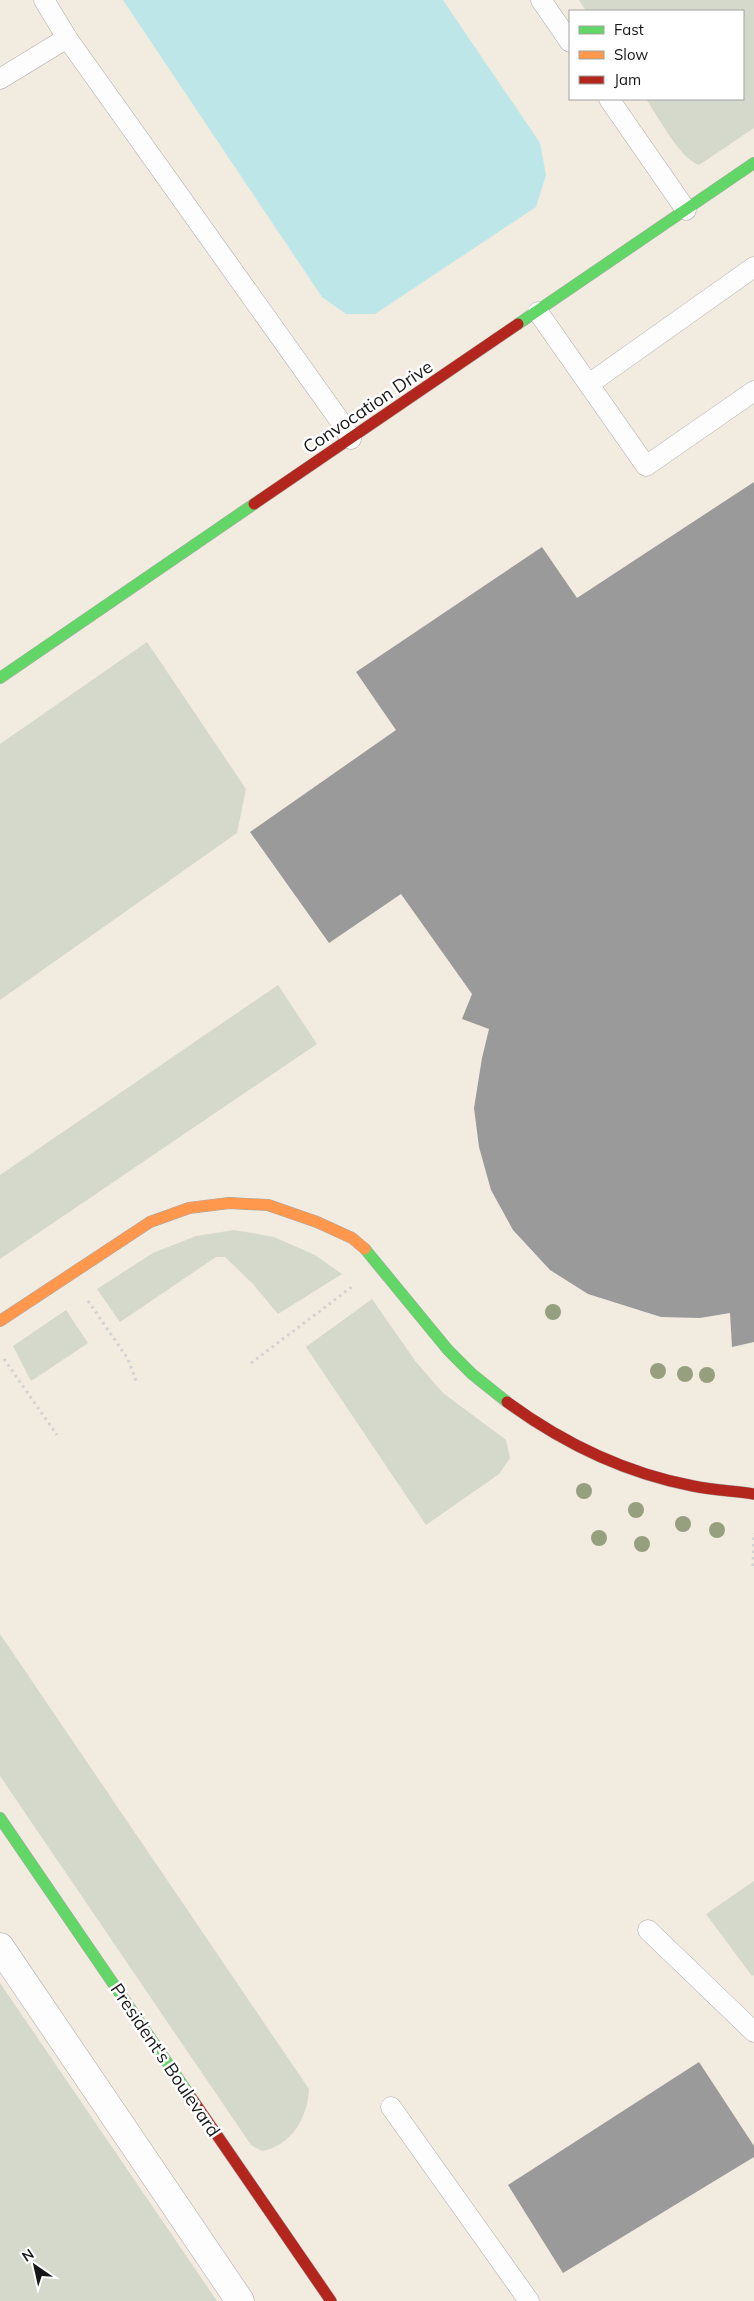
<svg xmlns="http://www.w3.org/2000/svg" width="754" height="2301" viewBox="0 0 754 2301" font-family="Mulish,sans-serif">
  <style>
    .education { fill: #f2ebe0; fill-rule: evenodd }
    .green { fill: #d4d9cc }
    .water { fill: #bde6e8 }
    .building { fill: #9a9a9a }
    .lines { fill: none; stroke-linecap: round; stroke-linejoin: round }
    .lane-casing { stroke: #aaa; stroke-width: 21 }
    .street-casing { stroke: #aaa; stroke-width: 29 }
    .fast-casing { stroke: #aaa; stroke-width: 12 }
    .slow-casing { stroke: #aaa; stroke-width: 12 }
    .jam-casing { stroke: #aaa; stroke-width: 12 }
    .path { stroke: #d2d2d2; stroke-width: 3; stroke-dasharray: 2.5 4; stroke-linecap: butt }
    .lane { stroke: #fdfdfd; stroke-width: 20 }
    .street { stroke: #fdfdfd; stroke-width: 28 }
    .fast { stroke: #63d668; stroke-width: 11 }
    .slow { stroke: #ff974d; stroke-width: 11 }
    .jam { stroke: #b3261e; stroke-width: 11 }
    .tree { fill: #97a07e }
    .labels { text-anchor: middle; stroke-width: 5; stroke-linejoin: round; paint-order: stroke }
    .street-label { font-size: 18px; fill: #171718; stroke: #fff }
  </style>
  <rect width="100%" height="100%" fill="#f1f1f2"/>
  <!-- education -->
  <path class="education" d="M0,0H754V2301H0ZM570,11H743V99H570Z"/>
  <!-- green -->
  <g class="green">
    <path d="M579,0H754V128L699,165C679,158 658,116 646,99H743V11H586Z"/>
    <path d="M147,642L246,789L237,833L0,1000V744Z"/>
    <path d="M278,985L317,1044L0,1259V1175Z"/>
    <path d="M234,1230L274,1237L315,1255L342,1274L278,1314L253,1284L225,1257H216L120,1322L97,1289L153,1253L196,1236Z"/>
    <path d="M372,1299L416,1362L443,1393L506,1440L510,1458L499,1474L426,1525L306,1347Z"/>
    <path d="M66,1310L88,1343L31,1381L13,1346Z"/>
    <path d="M0,1634L309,2089C308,2117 291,2146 262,2151L251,2145L0,1776Z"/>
    <path d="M754,1881V1975L752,1976L706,1914Z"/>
    <path d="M0,1983L217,2301H0Z"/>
  </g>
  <!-- water -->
  <path class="water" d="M123,0H443L540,143L546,175L536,207L375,314H346L322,297Z"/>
  <!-- building -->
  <g class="building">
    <path d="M754,482V1342L732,1347L730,1313L700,1318L661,1317L588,1294L550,1270L513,1230L491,1190L479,1147L474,1108L482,1058L489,1029L462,1019L472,994L401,894L329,943L250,832L396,730L356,672L542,547L577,598Z"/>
    <path d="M699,2062L754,2146V2157L563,2273L508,2185Z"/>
  </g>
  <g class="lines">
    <defs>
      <g id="lane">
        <path d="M44,0L67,38"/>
        <path d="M541,0L570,42"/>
        <path d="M0,79L67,38L340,421L351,439"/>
        <path d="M609,99L686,210"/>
        <path d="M538,312L646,466L754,391"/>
        <path d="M589,384L754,267"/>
        <path d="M648,1930L754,2032"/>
        <path d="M391,2107L529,2301"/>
      </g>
      <path id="street" d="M0,1947L240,2301"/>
      <g id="fast">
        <path d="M518,324L754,163"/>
        <path d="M0,678L254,504"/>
        <path d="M365,1249L448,1350L472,1374L507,1402"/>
        <path d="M0,1818L188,2093"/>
      </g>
      <path id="slow" d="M0,1321L150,1222L189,1208L229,1203L268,1205L317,1222L352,1238L365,1249"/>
      <g id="jam">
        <path d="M254,504L518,324"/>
        <path d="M507,1402C563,1443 625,1473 693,1486C713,1490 734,1491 754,1494"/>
        <path d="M188,2093L331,2301"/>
      </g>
    </defs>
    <!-- lane casing -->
    <use href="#lane" class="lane-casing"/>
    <!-- street casing -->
    <use href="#street" class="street-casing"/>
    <!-- fast casing -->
    <use href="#fast" class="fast-casing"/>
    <!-- slow casing -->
    <use href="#slow" class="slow-casing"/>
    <!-- jam casing -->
    <use href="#jam" class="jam-casing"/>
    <!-- path -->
    <g class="path">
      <path d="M88,1301L128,1359L136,1381"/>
      <path d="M4,1359L57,1435"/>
      <path d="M251,1363L353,1286"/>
      <path d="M753,1566L754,1533"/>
    </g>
    <!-- lane -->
    <use href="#lane" class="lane"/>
    <!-- street -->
    <use href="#street" class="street"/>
    <!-- fast -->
    <use href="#fast" class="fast"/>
    <!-- slow -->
    <use href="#slow" class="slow"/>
    <!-- jam -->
    <use href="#jam" class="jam"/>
  </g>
  <!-- trees -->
  <g class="tree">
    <circle cx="553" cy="1312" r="8"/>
    <circle cx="658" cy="1371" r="8"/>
    <circle cx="685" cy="1374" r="8"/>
    <circle cx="707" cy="1375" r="8"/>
    <circle cx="584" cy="1491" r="8"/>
    <circle cx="636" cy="1510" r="8"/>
    <circle cx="683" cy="1524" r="8"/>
    <circle cx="717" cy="1530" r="8"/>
    <circle cx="599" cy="1538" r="8"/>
    <circle cx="642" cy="1544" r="8"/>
  </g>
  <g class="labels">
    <!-- street labels -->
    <g class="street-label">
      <text transform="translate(368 407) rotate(-34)" y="6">Convocation Drive</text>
      <text transform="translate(165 2060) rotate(56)" y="6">President's Boulevard</text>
    </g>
  </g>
  <!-- legend -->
  <rect x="569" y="10" width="175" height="90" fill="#ffffff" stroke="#a2a2a3"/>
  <rect x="579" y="26" width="25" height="8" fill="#63d668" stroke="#a2a2a3"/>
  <text x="614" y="35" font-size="15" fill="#171718">Fast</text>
  <rect x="579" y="51" width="25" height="8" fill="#ff974d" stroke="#a2a2a3"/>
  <text x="614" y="60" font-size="15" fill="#171718">Slow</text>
  <rect x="579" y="76" width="25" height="8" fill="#b3261e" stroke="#a2a2a3"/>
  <text x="614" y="85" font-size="15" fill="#171718">Jam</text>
  <!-- north arrow -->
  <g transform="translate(35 2266) rotate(326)" stroke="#ffffff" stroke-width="4" paint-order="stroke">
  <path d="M0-4L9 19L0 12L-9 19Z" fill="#171718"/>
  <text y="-8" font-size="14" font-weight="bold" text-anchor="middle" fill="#171718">N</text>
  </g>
</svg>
